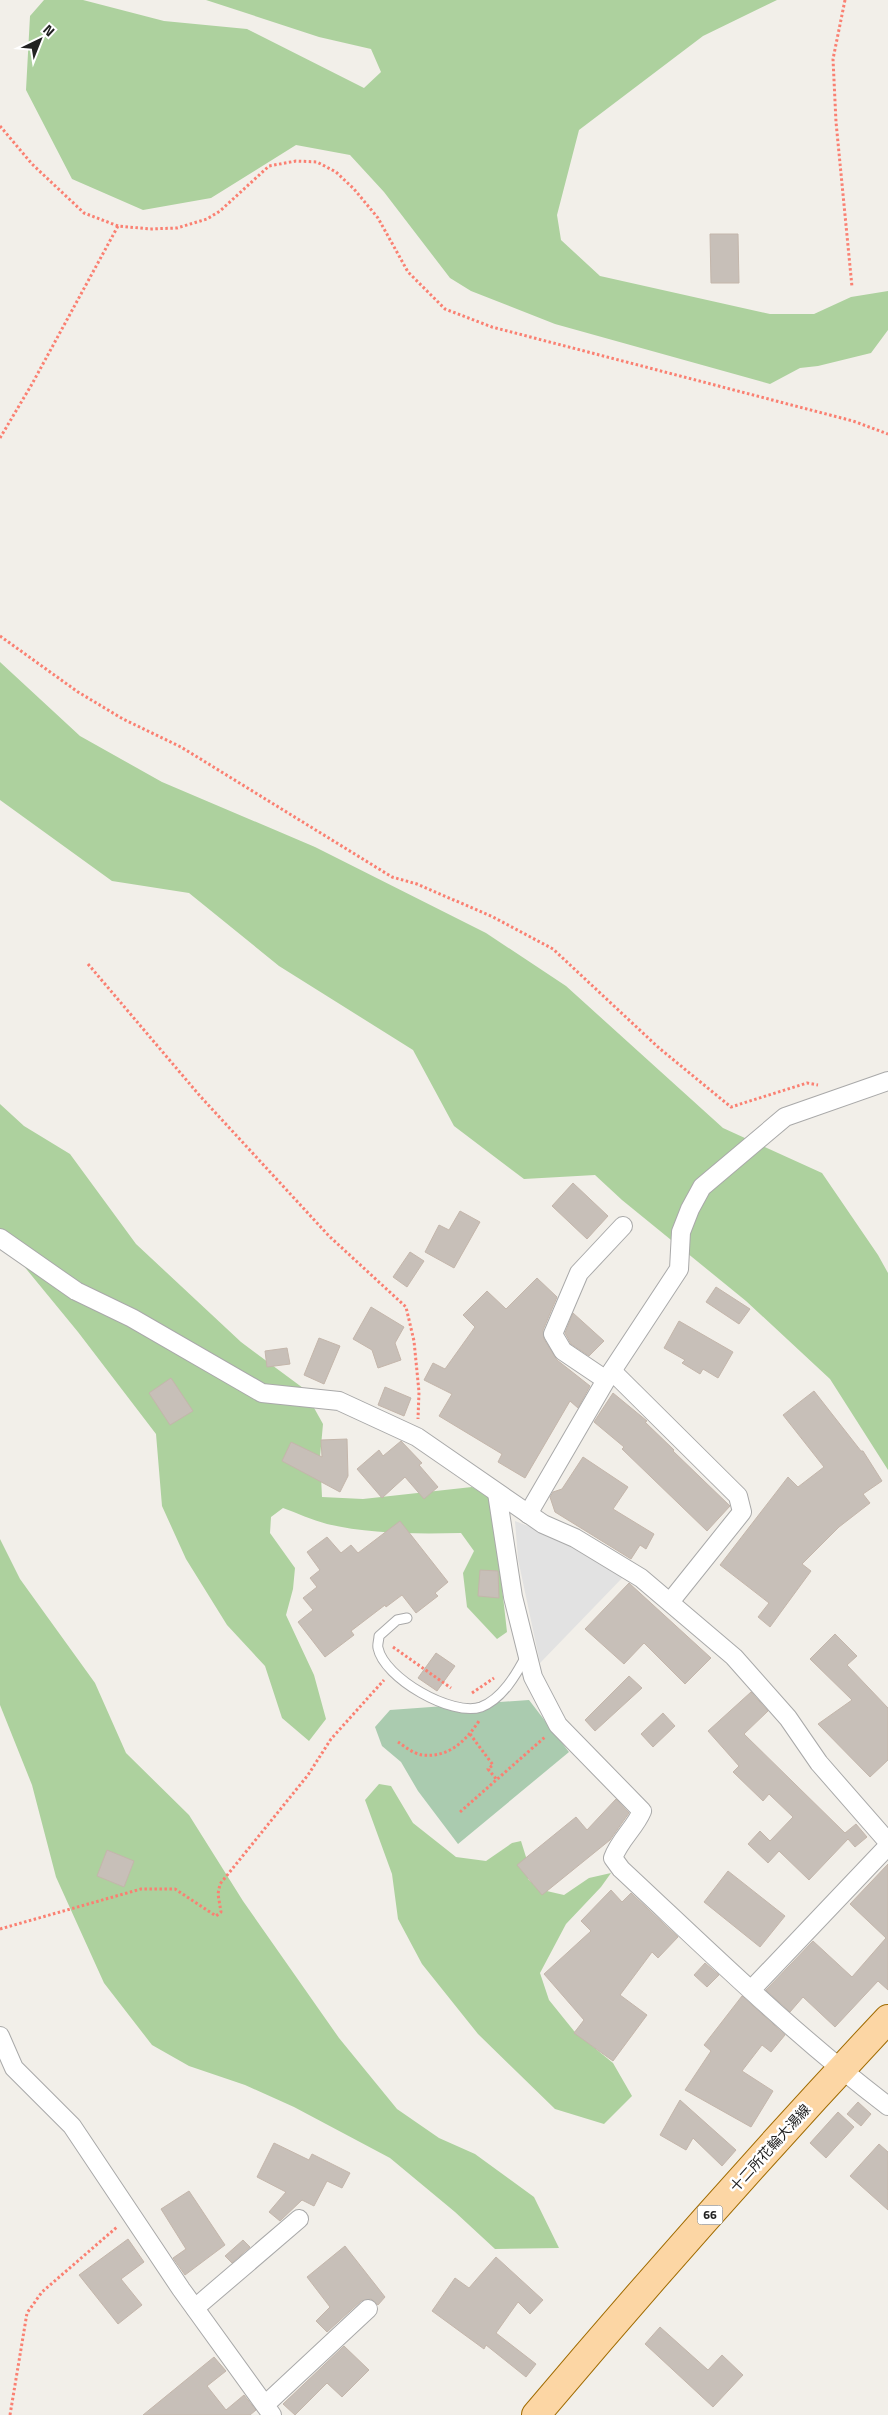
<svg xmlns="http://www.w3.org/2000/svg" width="888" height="2415" viewBox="0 0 888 2415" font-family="'Titillium Web','Noto Sans JP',sans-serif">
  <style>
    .forest { fill: #add19e }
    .cemetery { fill: #aacbaf }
    .parking { fill: #e2e2e2 }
    .building { fill: #c7bfb8; stroke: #c4b6ab }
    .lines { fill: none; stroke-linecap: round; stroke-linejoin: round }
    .lane-casing { stroke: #a9a9a9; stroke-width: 11 }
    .street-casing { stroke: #a9a9a9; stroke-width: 20 }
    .primary-casing { stroke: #a06b00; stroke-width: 30 }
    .path { stroke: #fa8072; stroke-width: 3; stroke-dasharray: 2.5 2.5; stroke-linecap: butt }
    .lane { stroke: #fff; stroke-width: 9 }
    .street { stroke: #fff; stroke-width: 18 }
    .primary { stroke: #fcd6a4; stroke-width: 28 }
    .labels { text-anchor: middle; stroke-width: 5; stroke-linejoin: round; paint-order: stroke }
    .shield { fill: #fff; stroke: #646464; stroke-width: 1 }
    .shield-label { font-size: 12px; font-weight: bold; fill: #222 }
    .street-label { font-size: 14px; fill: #222; stroke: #fff }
  </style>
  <rect width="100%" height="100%" fill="#f2efe9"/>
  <!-- forest -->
  <g class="forest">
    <path d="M44,0H83L164,21L247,29L364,88L381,72L371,49L319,37L206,0H777L703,36L579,130L557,215L561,240L600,276L770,314H814L851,297L888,291V330L871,353L818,366L800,368L770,384L555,324L471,291L450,278L384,192L350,155L296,145L211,198L143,210L72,179L26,90L30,16Z"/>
    <path d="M0,662L80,736L162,782L315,847L486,933L566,986L723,1128L822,1173L878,1255L888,1273V1470L830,1379L746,1301L622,1200L595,1175L524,1179L454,1126L413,1050L279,966L189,893L112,881L0,800Z"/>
    <path d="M0,1104L24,1126L70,1154L136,1244L241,1342L303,1388L323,1424L320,1457L322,1497L363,1499L472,1487L492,1499L507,1632L497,1639L467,1607L463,1573L474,1551L461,1533C417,1534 369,1534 327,1524C312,1520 297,1513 283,1508L271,1517L270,1533L295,1568L293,1589L286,1615L314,1675L326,1719L309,1741L282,1718L265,1666L227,1625L186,1559L162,1506L156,1434L78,1332L0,1237Z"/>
    <path d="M0,1539L20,1579L95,1683L126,1753L189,1815L243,1901L339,2038L397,2109L439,2138L475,2154L534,2197L559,2248L495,2249L455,2212L390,2158L294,2107L245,2085L189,2066L152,2045L104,1983L56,1877L32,1785L0,1705Z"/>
    <path d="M379,1784L391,1786L413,1823L456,1857L486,1861L512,1843L521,1841L526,1857L528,1879L538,1889L564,1895L589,1878L611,1873L601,1887L566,1924L540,1973L549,2000L574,2031L613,2063L632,2096L604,2124L555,2109L478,2034L422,1964L398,1919L392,1874L365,1800Z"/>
  </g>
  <!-- cemetery -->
  <path class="cemetery" d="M529,1700L569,1752L458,1844L418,1791L401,1762L382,1746L375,1727L390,1710Z"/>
  <!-- parking -->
  <path class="parking" d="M515,1521L559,1538L625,1575L540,1663L518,1559Z"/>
  <!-- building -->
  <g class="building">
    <path d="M710,234H738L739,283H711Z"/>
    <path d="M573,1183L608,1216L587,1239L552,1206Z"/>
    <path d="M460,1211L480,1222L454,1268L425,1252L439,1225L449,1230Z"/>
    <path d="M410,1252L424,1261L407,1287L393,1277Z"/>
    <path d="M537,1278L557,1297L543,1330L544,1339L557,1360L590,1386L578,1408L570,1401L525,1478L498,1462L502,1454L439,1416L452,1394L424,1380L433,1363L445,1369L475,1327L463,1315L487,1291L506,1309Z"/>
    <path d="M716,1287L750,1309L739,1324L706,1302Z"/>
    <path d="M371,1307L404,1327L395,1343L401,1360L378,1368L372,1350L353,1339Z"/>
    <path d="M573,1313L604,1341L589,1356L571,1344L565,1333Z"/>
    <path d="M679,1321L733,1352L718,1378L703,1369L700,1374L682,1363L685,1360L664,1348Z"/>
    <path d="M319,1338L340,1346L324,1384L304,1375Z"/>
    <path d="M287,1348L290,1364L267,1367L265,1351Z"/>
    <path d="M171,1378L193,1411L170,1425L149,1393Z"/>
    <path d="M385,1387L411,1398L404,1416L378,1405Z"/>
    <path d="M814,1391L861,1451H863L882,1481L863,1494L870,1503L839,1527L802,1564L811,1571L770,1627L758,1617L769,1603L720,1565L788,1477L798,1487L824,1467L783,1415Z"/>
    <path d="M613,1393L647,1421L645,1422L674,1450L673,1451L730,1506L707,1531L622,1449L624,1447L594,1422Z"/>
    <path d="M347,1439L348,1476L340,1492L282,1461L291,1442L322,1457L321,1440Z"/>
    <path d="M401,1441L422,1463L419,1465L438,1487L424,1499L405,1477L382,1498L357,1469L379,1450L383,1456Z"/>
    <path d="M583,1457L628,1487L613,1509L654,1534L646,1549L640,1545L631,1559L555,1512L550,1497L553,1492L562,1489Z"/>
    <path d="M400,1521L448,1582L435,1593L438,1596L416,1613L402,1595L386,1607L385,1605L351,1631L354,1635L325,1657L298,1622L313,1610L303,1598L317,1587L310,1578L320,1570L307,1552L327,1537L341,1553L351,1545L358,1553Z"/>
    <path d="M480,1570L498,1571L499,1598L478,1596Z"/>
    <path d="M629,1583L711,1658L685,1684L644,1643L624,1664L585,1629Z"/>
    <path d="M835,1634L857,1656L847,1665L888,1708V1760L870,1777L818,1724L852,1700L810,1659Z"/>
    <path d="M436,1653L455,1666L437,1691L418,1678Z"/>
    <path d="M629,1676L642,1688L595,1731L585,1720Z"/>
    <path d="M751,1692L768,1711L744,1734L845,1833L856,1824L867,1837L855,1847L848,1839L809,1880L779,1851L768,1863L748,1844L760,1831L770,1841L793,1817L769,1794L763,1801L733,1772L739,1766L708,1731Z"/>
    <path d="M663,1713L675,1726L653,1747L641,1734Z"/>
    <path d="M616,1799L629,1813L610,1840L542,1895L517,1865L576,1817L587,1830Z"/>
    <path d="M107,1850L134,1861L124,1887L97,1876Z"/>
    <path d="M888,1864V1990L878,1981L835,2027L803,1997L790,2012L766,1990L813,1941L852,1977L886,1938L850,1904Z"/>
    <path d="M728,1871L785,1916L760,1947L704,1902Z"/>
    <path d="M611,1890L622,1902L631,1893L678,1937L658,1958L652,1952L620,1995L647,2015L613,2061L574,2033L584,2020L544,1974L591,1931L581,1921Z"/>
    <path d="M705,1963L719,1975L707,1987L694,1975Z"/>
    <path d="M742,1996L785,2035L771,2052L762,2045L742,2071L773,2091L751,2127L685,2090L711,2051L704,2045Z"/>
    <path d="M680,2100L736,2150L722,2166L693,2138L686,2150L660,2135Z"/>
    <path d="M858,2102L871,2114L861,2126L847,2114Z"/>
    <path d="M838,2112L854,2127L826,2158L810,2143Z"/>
    <path d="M274,2143L309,2160L312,2154L350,2173L342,2188L327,2181L314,2206L302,2200L280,2221L269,2212L286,2192L257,2177Z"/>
    <path d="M879,2144L888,2152V2210L850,2176Z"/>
    <path d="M189,2191L225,2245L185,2275L173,2258L186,2249L161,2209Z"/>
    <path d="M128,2239L144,2262L121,2279L142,2305L118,2324L79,2275Z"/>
    <path d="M243,2240L250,2247L232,2263L225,2256Z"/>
    <path d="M345,2246L385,2297L378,2305L371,2299L361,2301L327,2332L316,2321L330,2307L307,2277Z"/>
    <path d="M496,2257L543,2300L530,2314L518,2302L496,2333L536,2364L526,2377L486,2345L484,2349L432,2311L455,2278L469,2288Z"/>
    <path d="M660,2327L708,2370L722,2355L743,2375L713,2407L645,2344Z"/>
    <path d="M344,2346L369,2370L342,2397L327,2383L295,2415L283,2404Z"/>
    <path d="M214,2357L226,2371L207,2386L226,2410L244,2395L256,2410L250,2415H143Z"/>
  </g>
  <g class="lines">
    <defs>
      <path id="lane" d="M407,1618L397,1620L379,1636C379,1640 377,1645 378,1648C384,1678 452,1717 481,1707C502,1699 516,1675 526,1656"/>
      <g id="street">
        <path d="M0,1238L76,1291L132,1318L262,1393L339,1401L417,1437L543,1524L575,1538L641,1578L734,1657L788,1718L819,1763L888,1842"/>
        <path d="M612,1371L738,1496L742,1512L670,1602"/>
        <path d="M606,1380L563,1351L553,1334L579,1273L623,1226"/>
        <path d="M497,1493L513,1597L533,1677L558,1725L642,1811C635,1828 620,1839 613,1858L621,1869C708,1950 793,2034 888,2106"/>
        <path d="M528,1514L606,1380L679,1269L681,1232L690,1209L702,1187L785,1117L888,1081"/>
        <path d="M751,1990L888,1846"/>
        <path d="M0,2036L14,2068L72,2126L181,2289L272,2415"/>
        <path d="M195,2308L299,2219"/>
        <path d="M266,2404L368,2309"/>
      </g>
      <path id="primary" d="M536,2415C650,2280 767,2148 888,2019"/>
    </defs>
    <!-- lane casing -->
    <use href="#lane" class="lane-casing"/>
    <!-- street casing -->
    <use href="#street" class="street-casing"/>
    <!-- primary casing -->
    <use href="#primary" class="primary-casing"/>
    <!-- path -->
    <g class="path">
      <path d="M845,0L833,59L836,122L852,287"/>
      <path d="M0,126L32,164L84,213L118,226L150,229L177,228L207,219L220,211L269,166L296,161L317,162L336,172L354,189L378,218L408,272L445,309L492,327L853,421L888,434"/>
      <path d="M0,438L32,384L118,226"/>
      <path d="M0,636L78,692L123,719L181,747L392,877L417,884L493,917L553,949L659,1048L731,1107L807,1083L818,1085"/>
      <path d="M88,964L200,1096L329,1236L406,1307L414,1341L419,1392L418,1419"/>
      <path d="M393,1647L451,1688"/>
      <path d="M472,1693L494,1678"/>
      <path d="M470,1734L493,1765L488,1769L497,1780"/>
      <path d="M398,1742C404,1746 414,1754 422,1755C448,1758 465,1742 479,1721"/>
      <path d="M460,1812L545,1737"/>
      <path d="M0,1929L141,1889H175L216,1916L221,1912L218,1894L220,1884L308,1775L331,1739L384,1680"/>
      <path d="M10,2415L27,2313L42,2292L117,2227"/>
    </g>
    <!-- lane -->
    <use href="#lane" class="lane"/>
    <!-- street -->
    <use href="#street" class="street"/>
    <!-- primary -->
    <use href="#primary" class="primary"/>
  </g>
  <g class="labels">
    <!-- shield labels -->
    <rect class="shield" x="697.5" y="2205.5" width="25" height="19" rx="4"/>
    <g class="shield-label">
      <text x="710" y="2219">66</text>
    </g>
    <!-- street labels -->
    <g class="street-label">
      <text transform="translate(770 2148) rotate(-48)" y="5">十二所花輪大湯線</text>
    </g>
  </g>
  <!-- north arrow -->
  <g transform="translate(40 40) rotate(43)" stroke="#ffffff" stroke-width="4" paint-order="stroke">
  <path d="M0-4L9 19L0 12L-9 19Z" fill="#222222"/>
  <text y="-8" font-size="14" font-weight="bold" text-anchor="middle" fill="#222222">N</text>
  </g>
</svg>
